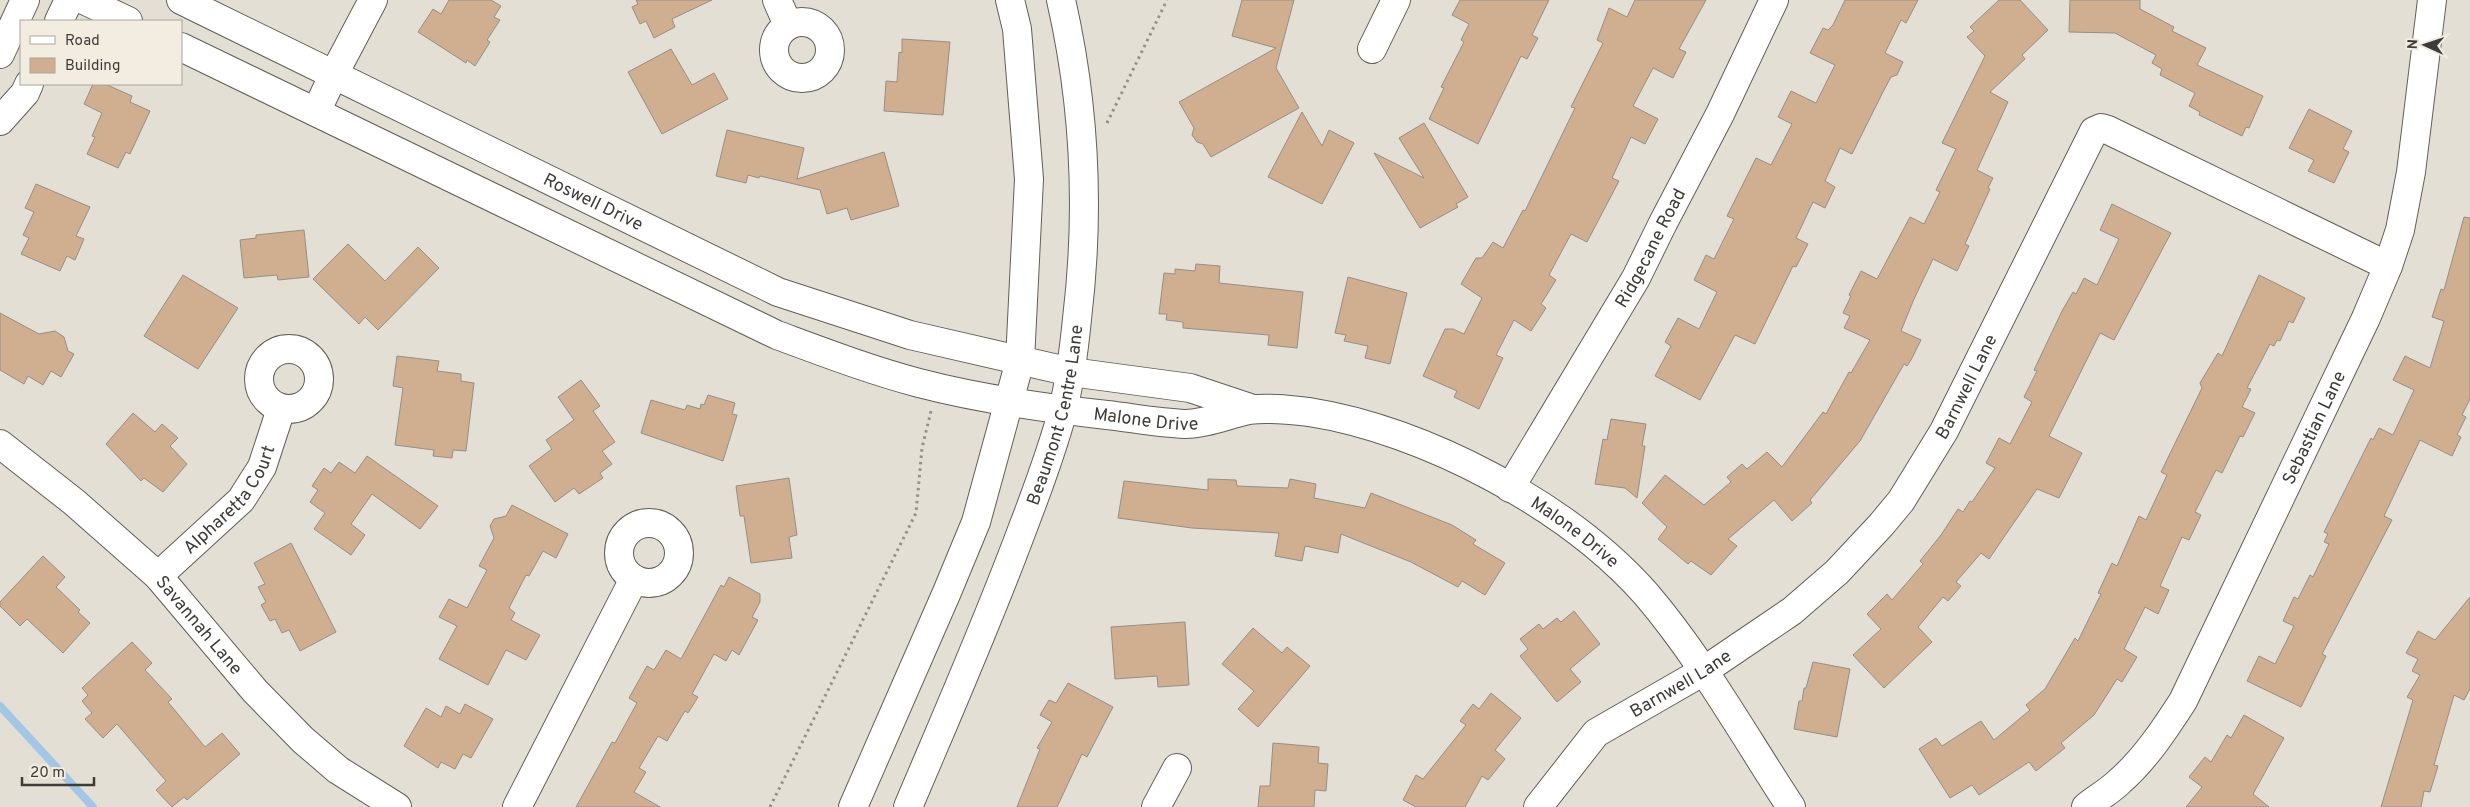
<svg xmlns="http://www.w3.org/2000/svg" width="2470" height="807" viewBox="0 0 2470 807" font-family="Overpass,sans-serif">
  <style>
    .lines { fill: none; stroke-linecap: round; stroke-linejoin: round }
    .stream { stroke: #a3c6e4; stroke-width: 8 }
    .building { fill: #cfaf8f; stroke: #968e85 }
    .minor-casing { stroke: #635f55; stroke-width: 30 }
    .path { stroke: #949089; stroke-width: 3; stroke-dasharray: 2.5 4; stroke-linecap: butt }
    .minor { stroke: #fff; stroke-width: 28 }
    .labels { text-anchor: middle; stroke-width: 4; stroke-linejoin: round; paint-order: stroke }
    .street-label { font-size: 18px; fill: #3e3c38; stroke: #f2ece1 }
  </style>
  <rect width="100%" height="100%" fill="#e4dfd4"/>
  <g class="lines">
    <!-- stream -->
    <path class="stream" d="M0,706L93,807"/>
  </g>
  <!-- building -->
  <g class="building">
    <path d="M449,0H491L501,6L494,17L500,20L487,40L490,42L475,66L467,60L466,63L418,32L433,9L441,14Z"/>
    <path d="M636,0H712L672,19L675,27L654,38L646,21L640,24L632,7L638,4Z"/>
    <path d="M1242,0H1294L1276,68L1299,108L1211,157L1203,144L1197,142L1192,135L1194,128L1179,102L1276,48L1232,36Z"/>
    <path d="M1460,0H1549L1532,35L1538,38L1527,59L1521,56L1478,144L1429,119L1444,88L1441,87L1464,42L1461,40L1469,24L1452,15Z"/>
    <path d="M1635,0H1706L1679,49L1686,52L1673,78L1653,68L1633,106L1658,119L1645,144L1631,137L1612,178L1619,181L1587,242L1571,234L1549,275L1556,280L1541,304L1546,308L1531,331L1514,320L1496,355L1503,358L1479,409L1454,397L1457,391L1423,376L1445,329H1453L1464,334L1482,298L1461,284L1476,258H1482L1493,242L1503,248L1523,210L1525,211L1575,108L1571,107L1603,43L1597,40L1609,8L1627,17Z"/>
    <path d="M1845,0H1918L1906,23L1901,20L1885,53L1903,62L1897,75L1891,77L1884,90L1852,154L1840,148L1825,181L1835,187L1825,208L1813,202L1796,238L1808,244L1796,267L1793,266L1755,344L1735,335L1700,400L1655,376L1671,346L1665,342L1678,318L1699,329L1717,292L1694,280L1706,255L1714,259L1734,219L1727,216L1756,158L1771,165L1792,124L1778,117L1791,91L1816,103L1835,65L1810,53L1823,28L1828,30L1833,25Z"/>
    <path d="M1999,0H2020L2048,30L2022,55L2025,59L1990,92L2008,102L1977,170L1993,178L1988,188L1990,189L1965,244L1969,246L1957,271L1933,259L1914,299L1901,331L1921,340L1911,360L1907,366L1904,364L1860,441L1810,500L1812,503L1792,521L1774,500L1728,539L1737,546L1711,575L1691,561L1688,564L1658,539L1667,527L1642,503L1665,475L1704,505L1731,482L1727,477L1742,464L1747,469L1767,452L1782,467L1823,412L1826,414L1849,372L1851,373L1870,340L1844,328L1850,316L1843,313L1851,296L1849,295L1861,271L1877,279L1910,217L1924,224L1940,192L1936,190L1956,149L1942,143L1985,56L1967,37L1974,31L1970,27Z"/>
    <path d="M2070,0H2140V9L2174,27L2172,31L2206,48L2197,65L2263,96L2249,128L2246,127L2242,136L2199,115L2200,112L2189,106L2195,93L2160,75L2162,69L2152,63L2156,55L2115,33L2069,32Z"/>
    <path d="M902,39L950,42L943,115L884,111L886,81L897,82L899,52L902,53Z"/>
    <path d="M671,49L692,85L714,73L728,99L662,134L628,72Z"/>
    <path d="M93,84H105L132,96L130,102L150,111L130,154L126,152L118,168L87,154L95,137L92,136L102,113L84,104Z"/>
    <path d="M2309,109L2352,131L2343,149L2349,152L2334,183L2308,171L2314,160L2289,148Z"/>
    <path d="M1302,112L1322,146L1329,130L1354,143L1322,204L1268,177Z"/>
    <path d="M1424,123L1468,197L1456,204L1458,207L1420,228L1374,153L1424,178L1399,138Z"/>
    <path d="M727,130L804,148L797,179L884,152L899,206L851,220L847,208L827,214L820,190L760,176L759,178L748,175L746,183L716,176Z"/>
    <path d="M36,184L90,207L76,236L84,239L75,260L67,256L60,271L21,254L29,238L23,235L34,212L25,208Z"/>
    <path d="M2112,204L2171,233L2114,340L2100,333L2049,436L2082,453L2059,498L2037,489L1989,559L1981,553L1956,582L1961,586L1948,601L1943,597L1918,627L1932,642L1884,688L1853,655L1881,629L1867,614L1887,594L1892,600L1923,564L1920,561L1941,535L1958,509L1963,512L1970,501L1972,502L1995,468L1986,463L1999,438L2010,444L2032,402L2024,397L2037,371L2034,370L2062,311L2073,292L2076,294L2084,278L2097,285L2119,239L2100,230Z"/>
    <path d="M2464,217L2470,218V399L2462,415L2466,417L2457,435L2461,437L2452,456L2420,440L2384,516L2392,520L2322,654L2326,656L2301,707L2247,681L2259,656L2275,664L2294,626L2283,621L2294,597L2298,599L2310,575L2313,577L2329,544L2324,542L2328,534L2324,532L2371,438L2373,440L2379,428L2393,435L2414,390L2393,380L2405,356L2430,368L2444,321L2432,317L2441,289L2444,290Z"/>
    <path d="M304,230L309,277L278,280L277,275L244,278L240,240L256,238V235Z"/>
    <path d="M348,244L385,281L418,247L439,268L378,330L365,317L359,324L313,279Z"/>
    <path d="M1196,264L1220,266L1219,283L1303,292L1297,348L1268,345L1269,335L1183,328V322L1166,320L1167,314H1159L1164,273L1175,274V269L1195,271Z"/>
    <path d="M183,275L238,308L198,369L144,336Z"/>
    <path d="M2259,275L2305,298L2293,323L2289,321L2280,341L2277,340L2274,346L2270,344L2247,388L2251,389L2242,407L2255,413L2243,437L2240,436L2222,473L2216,470L2195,512L2201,515L2189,540L2182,537L2160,586L2169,590L2158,614L2145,607L2124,649L2137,657L2122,682L2117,679L2094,715L2061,743L2065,748L2036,771L2029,762L1979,795L1972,785L1950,798L1919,749L1936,738L1942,746L1981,721L1994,740L2030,710L2026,705L2045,689L2075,638L2078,641L2101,594L2098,593L2112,563L2117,566L2139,516L2146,520L2167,475L2161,472L2202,388L2200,383L2218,353L2222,356Z"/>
    <path d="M1348,277L1407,293L1390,364L1365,358L1368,346L1344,341L1346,335L1335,333Z"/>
    <path d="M0,313L39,334L55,331L64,337L68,351L74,354L61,377L51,371L43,385L28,376L24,384L0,370Z"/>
    <path d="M397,356L439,361L437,371L461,374V381L474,383L466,451L453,450L452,458L433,456L434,450L395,445L403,388L393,386Z"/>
    <path d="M581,380L600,406L593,411L615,442L602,451L612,464L600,473L603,478L579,494L574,488L555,502L529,466L552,449L546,440L574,420L558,397Z"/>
    <path d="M708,395L735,403L732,414L737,415L723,461L641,433L651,400L685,410L687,405L700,409L701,404L704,405Z"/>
    <path d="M133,413L155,432L162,424L178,438L170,446L187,464L163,492L144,478L141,481L106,444Z"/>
    <path d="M1611,419L1646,424L1642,446H1645L1637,498L1625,488L1595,484L1603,439L1607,440Z"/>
    <path d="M367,456L438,506L420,529L372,494L351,524L365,535L351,555L314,529L325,513L310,502L318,490L312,486L324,468L331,473L339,462L355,473Z"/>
    <path d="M789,478L797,535L789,537L792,558L751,563L744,516H740L736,486Z"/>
    <path d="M1208,479L1236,480L1237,486L1288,488L1290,479L1316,484L1314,498L1365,508L1371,493L1452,525L1476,540L1473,544L1505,563L1485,595L1462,581L1458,587L1411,562L1341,534L1338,553L1305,546L1302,561L1275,556L1279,533L1192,528L1118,518L1124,481L1208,490Z"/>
    <path d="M512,505L568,534L556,558L543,551L529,576L526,575L509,608L515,613L511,620L540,635L526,660L506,650L488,685L439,659L457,626L439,617L449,599L467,608L487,570L479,566L494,538L490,526L494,519L506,516Z"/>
    <path d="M291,543L336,632L300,651L289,630L282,633L275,619L270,621L261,605L266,602L258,587L265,584L254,563Z"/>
    <path d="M43,556L65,577L56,587L80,610L78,612L90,623L63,653L27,619L20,626L0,606V602Z"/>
    <path d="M729,577L760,594V602L752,617L758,620L739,655L732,650L726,661L714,654L692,694L698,697L688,713L685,711L667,741L658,736L639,768L646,772L634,792L660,807H576L612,742L615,743L637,703L629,698L647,666L654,670L666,650L681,659L721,585L724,587Z"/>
    <path d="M2470,597V689L2464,700L2454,695L2434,765L2438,766L2430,792L2424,791L2421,807H2381L2413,700L2407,697L2420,675L2412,671L2418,659L2406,653L2418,631L2435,640Z"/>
    <path d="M1574,611L1600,644L1570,669L1581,682L1557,702L1520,656L1528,649L1520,639L1539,624L1543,629L1557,618L1561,622Z"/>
    <path d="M1185,622L1189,685L1158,687L1157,676L1115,679L1111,627Z"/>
    <path d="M1253,628L1282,653L1287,647L1310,666L1258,727L1238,709L1254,691L1222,664Z"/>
    <path d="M132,642L152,663L145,670L172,699L168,702L205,747L222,733L240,754L187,800L184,797L172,807L156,790L166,781L117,724L103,738L85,719L92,713L82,701L88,695L82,688Z"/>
    <path d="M1813,662L1850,669L1837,737L1794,729L1799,701H1802L1804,688H1806Z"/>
    <path d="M1068,683L1113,707L1087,757L1082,754L1057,807H1017L1040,749L1037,748L1052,722L1040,715L1049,700L1056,703Z"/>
    <path d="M1491,693L1521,718L1495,750L1505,759L1488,780L1482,776L1465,807H1416L1403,800L1416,775L1423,779L1466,725L1460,721L1473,704L1479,709Z"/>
    <path d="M465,704L493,719L471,758L463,754L455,769L441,762L438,768L404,746L426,708L441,717L446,706L460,714Z"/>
    <path d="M2244,715L2284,738L2253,794L2269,807H2186L2202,787L2189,777L2205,757L2211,762L2227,735L2231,738Z"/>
    <path d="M1273,743L1319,747L1318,763L1328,764L1326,791L1315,790L1314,807H1258L1260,786H1270Z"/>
  </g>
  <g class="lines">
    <defs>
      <g id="minor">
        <path d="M84,0L128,21"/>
        <path id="s1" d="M181,0L778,292L910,335L1071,372L1190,388L1253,409"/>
        <path d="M777,0L788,25"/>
        <path d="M59,21L69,0"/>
        <circle cx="802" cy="50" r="28"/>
        <path id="s2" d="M181,47L777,335C823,352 870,370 919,383C980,399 1044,408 1107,415C1133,418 1159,423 1185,424C1206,424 1229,414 1249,410C1267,407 1291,410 1309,412C1425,430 1568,506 1646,594C1700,657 1745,737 1791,807"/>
        <path d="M1372,49L1396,0"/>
        <path d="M0,54L25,0"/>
        <path d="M316,112L334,74L373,0"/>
        <path d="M0,121L25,93L29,84"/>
        <circle cx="289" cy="379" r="30"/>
        <path id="s3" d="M0,444L74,502L158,576L255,691L303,740L338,770L397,807"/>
        <path id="s4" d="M1510,488L1636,278L1663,223L1720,114L1774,0"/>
        <circle cx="649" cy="553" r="30"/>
        <path id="s5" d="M158,576L241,500L262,467L281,409"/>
        <path d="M517,807L634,579"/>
        <path d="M853,807L947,592L976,522L1020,361L1029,179L1017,29L1010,0"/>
        <path id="s6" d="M908,807C947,715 987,624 1022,530C1037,491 1052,451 1063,410C1070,380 1074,349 1077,319C1090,211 1085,105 1061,0"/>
        <path d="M1156,807L1177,768"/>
        <path id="s7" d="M1538,807L1596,733L1702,672L1792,611L1837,572L1881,525L1901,501L1944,431L2094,131L2101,128L2108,130L2388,266"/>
        <path id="s8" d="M2086,807C2097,798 2110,791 2120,781C2145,759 2165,729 2183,701L2366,318L2388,266L2400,230L2411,172L2432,0"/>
      </g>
    </defs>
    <!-- minor casing -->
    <use href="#minor" class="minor-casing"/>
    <!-- path -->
    <g class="path">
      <path d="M1107,123L1167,0"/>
      <path d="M770,807L916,513L922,448L931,411"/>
    </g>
    <!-- minor -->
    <use href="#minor" class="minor"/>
  </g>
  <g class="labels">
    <!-- street labels -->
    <g class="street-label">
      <text dy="6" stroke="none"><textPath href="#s1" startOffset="459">Roswell Drive</textPath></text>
      <text dy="6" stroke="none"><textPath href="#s4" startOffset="278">Ridgecane Road</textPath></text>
      <text dy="6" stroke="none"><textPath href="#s7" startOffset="612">Barnwell Lane</textPath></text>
      <text dy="6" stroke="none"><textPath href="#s6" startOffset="420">Beaumont Centre Lane</textPath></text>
      <text dy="6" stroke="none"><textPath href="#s2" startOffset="1042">Malone Drive</textPath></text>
      <text dy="6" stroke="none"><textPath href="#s8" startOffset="448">Sebastian Lane</textPath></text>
      <text dy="6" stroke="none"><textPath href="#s5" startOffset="106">Alpharetta Court</textPath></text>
      <text dy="6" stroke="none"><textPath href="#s2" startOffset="1502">Malone Drive</textPath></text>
      <text dy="6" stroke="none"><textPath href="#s3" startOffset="270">Savannah Lane</textPath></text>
      <text dy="6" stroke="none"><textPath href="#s7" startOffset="192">Barnwell Lane</textPath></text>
    </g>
  </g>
  <!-- legend -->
  <rect x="20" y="20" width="162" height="65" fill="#f2ece1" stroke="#aaa69d"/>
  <rect x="30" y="36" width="25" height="8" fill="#ffffff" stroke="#aaa69d"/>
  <text x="65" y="45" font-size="15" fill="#3e3c38">Road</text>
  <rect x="30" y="58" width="25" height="15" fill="#cfaf8f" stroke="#aaa69d"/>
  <text x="65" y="70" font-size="15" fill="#3e3c38">Building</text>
  <!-- north arrow -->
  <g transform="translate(2425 45) rotate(273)" stroke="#f2ece1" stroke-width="4" paint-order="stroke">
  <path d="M0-4L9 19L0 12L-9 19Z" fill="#3e3c38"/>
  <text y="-8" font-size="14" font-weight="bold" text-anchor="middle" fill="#3e3c38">N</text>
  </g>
  <!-- scale -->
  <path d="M22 777v8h72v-8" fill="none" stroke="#3e3c38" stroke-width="2.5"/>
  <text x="30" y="777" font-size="15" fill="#3e3c38" stroke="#f2ece1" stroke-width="4" paint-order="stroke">20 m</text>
</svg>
